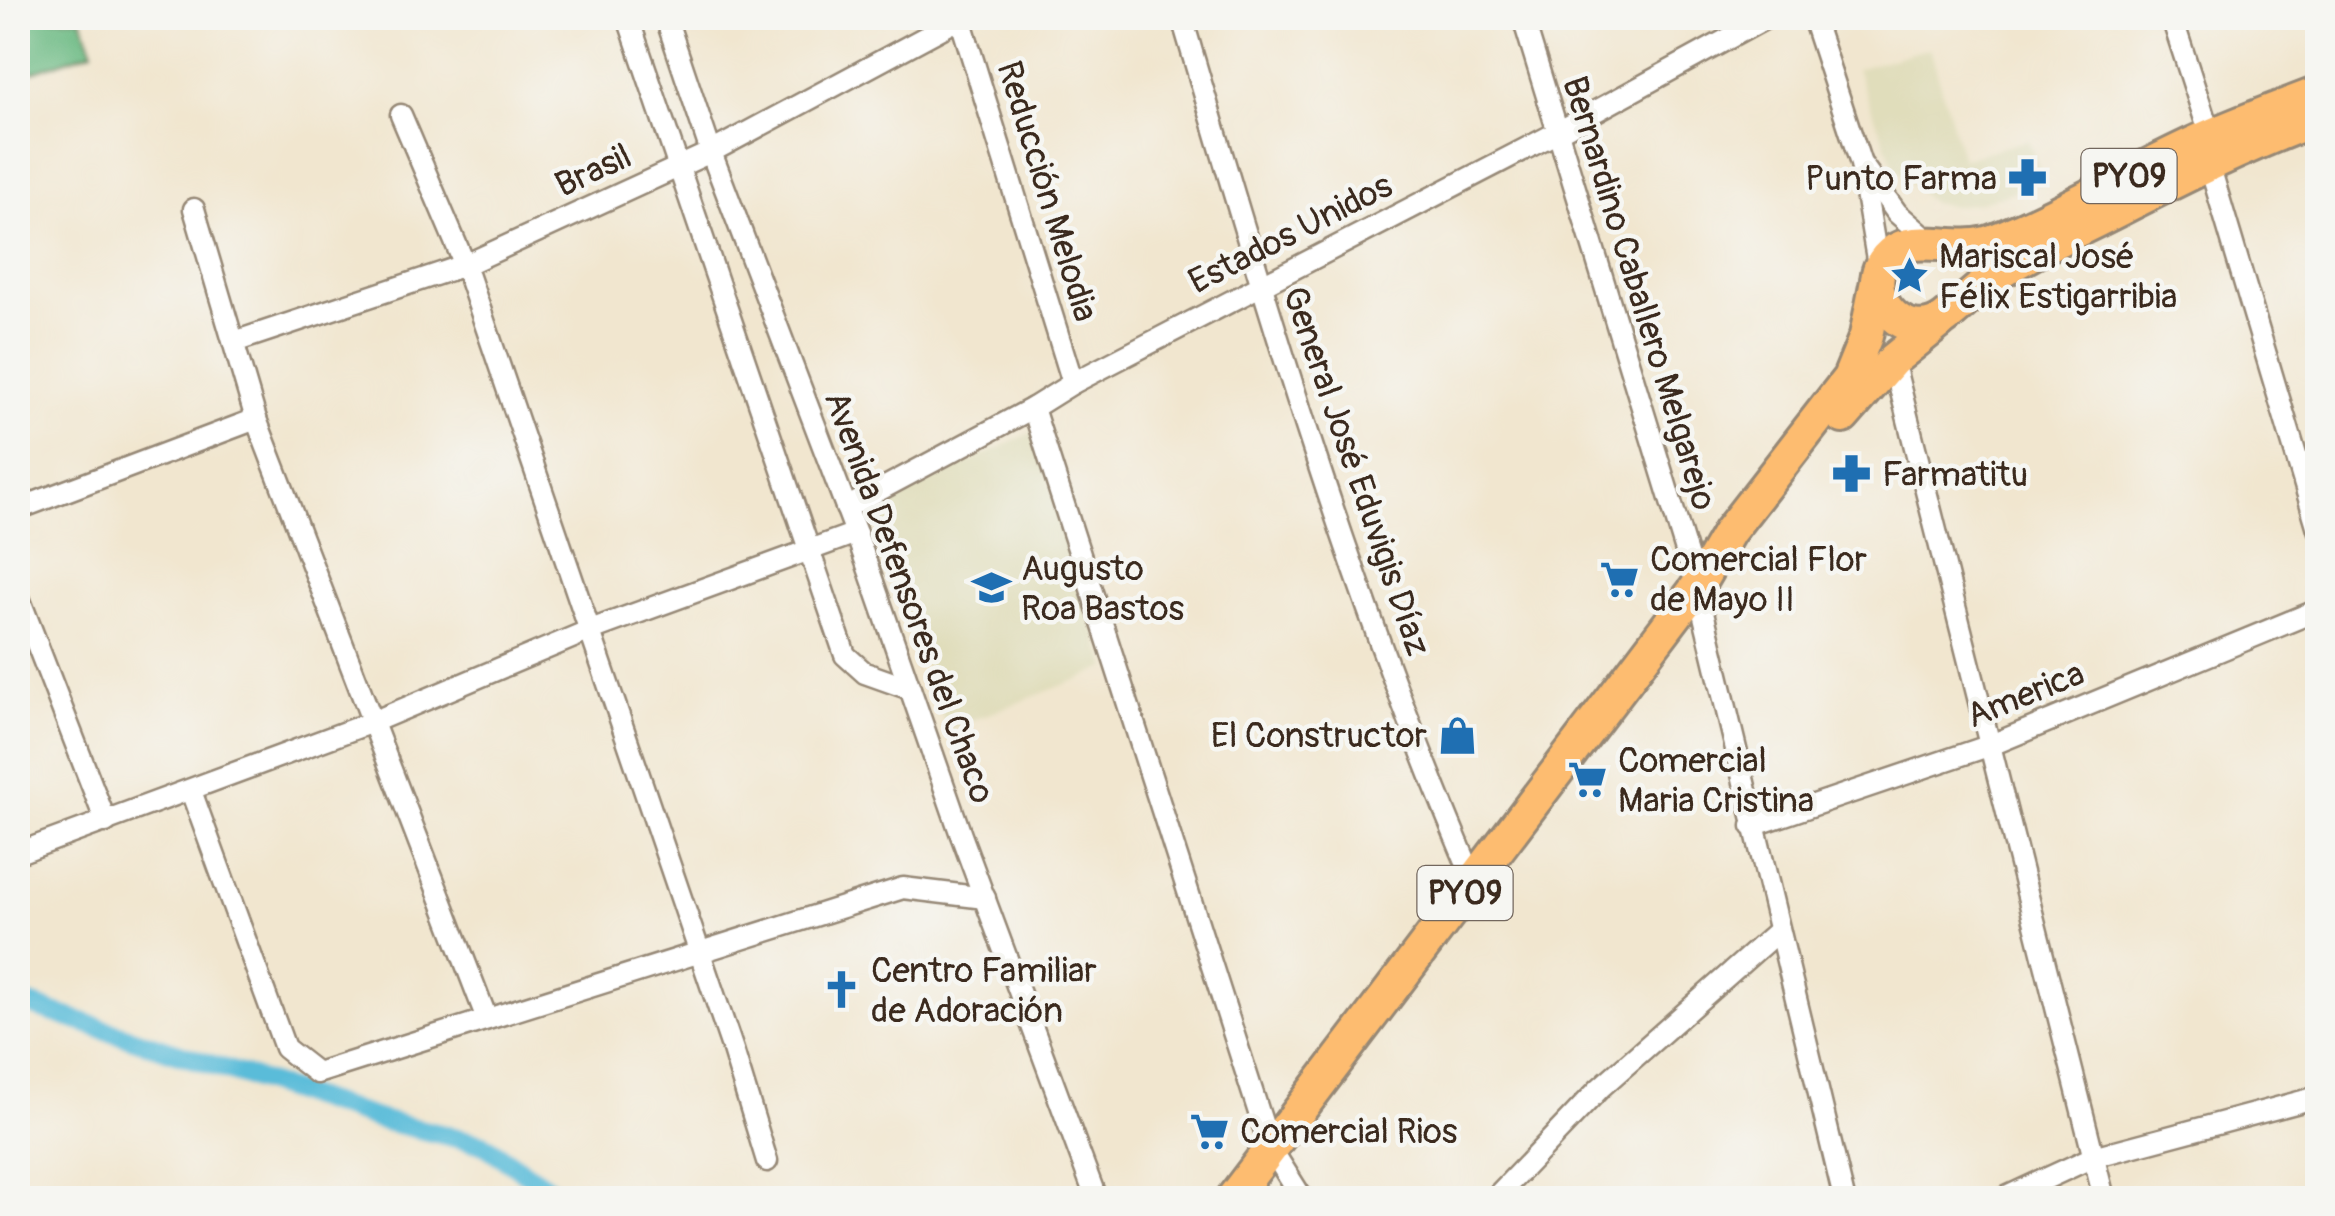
<svg xmlns="http://www.w3.org/2000/svg" width="2335" height="1216" viewBox="0 0 2335 1216" font-family="Pangolin,sans-serif">
  <style>
    .built { fill: #e0ddbb }
    .forest { fill: #6cba83; stroke: #547250; stroke-width: 2.5 }
    .lines { fill: none; stroke-linecap: round; stroke-linejoin: round }
    .canal { stroke: #5abcd9; stroke-width: 20 }
    .minor-casing { stroke: #968876; stroke-width: 25 }
    .trunk-casing { stroke: #968876; stroke-width: 38 }
    .minor { stroke: #fff; stroke-width: 20 }
    .trunk { stroke: #fdbc6f; stroke-width: 32 }
    .labels { text-anchor: middle; stroke-width: 9; stroke-linejoin: round; paint-order: stroke }
    .shield { fill: #f6f6f2; stroke: #73675e; stroke-width: 2.5 }
    .shield-label { font-size: 32px; font-weight: bold; fill: #3b2a1e }
    .street-label { font-size: 35px; fill: #3b2a1e; stroke: #f6f6f2 }
    .poi-label { font-size: 35px; fill: #3b2a1e; stroke: #f6f6f2; text-anchor: start }
  </style>
  <rect width="100%" height="100%" fill="#f6f6f2"/>
  <filter id="ink" filterUnits="userSpaceOnUse"><feTurbulence type="fractalNoise" baseFrequency=".01" numOctaves="2"/><feDisplacementMap in="SourceGraphic" scale="20" xChannelSelector="R" yChannelSelector="G"/><feConvolveMatrix kernelMatrix="1 2 1 2 8 2 1 2 1" color-interpolation-filters="sRGB"/></filter>
  <filter id="wash" filterUnits="userSpaceOnUse"><feTurbulence type="fractalNoise" baseFrequency=".0048" numOctaves="4" result="noise"/><feDisplacementMap in="SourceGraphic" scale="40" xChannelSelector="R" yChannelSelector="G"/><feGaussianBlur stdDeviation="2.25" result="paint"/><feColorMatrix in="noise" values="0 0 0 0 0 0 0 0 0 0 0 0 0 0 0 0 0 1.4 0 .05"/><feComposite in="paint" operator="in"/></filter>
  <g filter="url(#wash)">
    <rect width="100%" height="100%" fill="#f1e6cf"/>
    <!-- built -->
    <g class="built">
      <path d="M1930,48L1962,159L2028,140L2045,182L1981,202L1956,206L1932,203L1895,168L1856,69Z"/>
      <path d="M1033,432L1107,668L947,730L872,508Z"/>
    </g>
    <!-- forest -->
    <path class="forest" d="M18,18H81L93,51L18,77Z"/>
    <g class="lines">
      <!-- canal -->
      <path class="canal" d="M18,1001L380,1120L483,1144L563,1198"/>
    </g>
  </g>
  <g filter="url(#ink)">
    <g class="lines">
      <defs>
        <g id="minor">
          <path d="M628,18L845,655L865,673L910,689"/>
          <path d="M666,18L711,152L856,533L961,835L1096,1198"/>
          <path d="M960,18L1073,383"/>
          <path d="M1182,18C1267,309 1354,602 1474,881"/>
          <path d="M1523,18L1697,587L1844,1198"/>
          <path d="M1813,18L1861,164L1879,271"/>
          <path d="M2172,18L2210,135"/>
          <path d="M401,115L465,265L733,1050L767,1161"/>
          <path d="M2209,164L2318,529"/>
          <path d="M1863,166L1897,213L1931,243"/>
          <path d="M194,209L256,419L487,1019"/>
          <path d="M234,342L465,265L711,152L961,18"/>
          <path d="M1893,360L2104,1198"/>
          <path d="M1033,408L1270,1147L1302,1198"/>
          <path d="M846,508L1033,408L1073,383L1556,133L1766,18"/>
          <path d="M18,509L256,419"/>
          <path d="M18,595L106,822"/>
          <path d="M191,791L285,1048L317,1073L903,888L985,898"/>
          <path d="M1752,826L1991,745L2318,610"/>
          <path d="M18,853L375,721L588,631L856,533"/>
          <path d="M1495,1198L1600,1088L1778,931"/>
          <path d="M2004,1198L2093,1157L2318,1097"/>
        </g>
        <g id="trunk">
          <path d="M2318,93C2282,107 2246,120 2212,135C2138,167 2069,211 1993,241C1960,254 1916,232 1891,253C1852,287 1904,350 1945,318C1965,302 1982,284 2004,270C2040,247 2079,230 2118,210C2183,177 2248,144 2318,119"/>
          <path d="M1843,417L1893,360L1940,322"/>
          <path d="M1233,1198L1697,587L1729,532L1849,378L1866,336L1877,281"/>
        </g>
      </defs>
      <!-- minor casing -->
      <use href="#minor" class="minor-casing"/>
      <!-- trunk casing -->
      <use href="#trunk" class="trunk-casing"/>
      <!-- minor -->
      <use href="#minor" class="minor"/>
      <!-- trunk -->
      <use href="#trunk" class="trunk"/>
    </g>
  </g>
  <!-- icons -->
  <defs>
    <symbol id="pharmacy-bare" viewBox="-9 -9 18 18"><path d="M-2-6h4v4h4v4h-4v4h-4v-4h-4v-4h4Z" fill="#1f6fb2" stroke="#f6f6f2" stroke-width="2.5" paint-order="stroke"/></symbol>
    <symbol id="sight-bare" viewBox="-9 -9 18 18"><path d="M0-6L1.8-2.2L6-1.7L2.9 1.2L3.7 5.4L0 3.3L-3.7 5.4L-2.9 1.2L-6-1.7L-1.8-2.2Z" fill="#1f6fb2" stroke="#f6f6f2" stroke-width="2.5" paint-order="stroke"/></symbol>
    <symbol id="supermarket-bare" viewBox="-9 -9 18 18"><path d="M-6-5.5h2.5l.6 2H6L4.5 2H-2.5L-4.4-4H-6ZM-1.5 3.2a1.3 1.3 0 1 0 .1 0ZM3 3.2a1.3 1.3 0 1 0 .1 0Z" fill="#1f6fb2" stroke="#f6f6f2" stroke-width="2.5" paint-order="stroke"/></symbol>
    <symbol id="school-bare" viewBox="-9 -9 18 18"><path d="M0-5L7-2L0 1L-7-2ZM-4 1L0 2.5L4 1V4Q0 6-4 4Z" fill="#1f6fb2" stroke="#f6f6f2" stroke-width="2.5" paint-order="stroke"/></symbol>
    <symbol id="shop-bare" viewBox="-9 -9 18 18"><path d="M-5-2.5h2.3a2.7 3.5 0 0 1 5.4 0H5L5.5 6h-11ZM-1.5-2.5h3a1.5 2.3 0 0 0-3 0Z" fill="#1f6fb2" stroke="#f6f6f2" stroke-width="2.5" paint-order="stroke"/></symbol>
    <symbol id="church-bare" viewBox="-9 -9 18 18"><path d="M-1.2-6h2.4v3.5h3.3v2.4h-3.3V6h-2.4V-.1h-3.3v-2.4h3.3Z" fill="#1f6fb2" stroke="#f6f6f2" stroke-width="2.5" paint-order="stroke"/></symbol>
  </defs>
  <g fill-rule="evenodd">
    <use href="#pharmacy-bare" x="2000" y="150" width="55" height="55"/>
    <use href="#sight-bare" x="1882" y="248" width="55" height="55"/>
    <use href="#pharmacy-bare" x="1824" y="446" width="55" height="55"/>
    <use href="#supermarket-bare" x="1592" y="552" width="55" height="55"/>
    <use href="#school-bare" x="964" y="560" width="55" height="55"/>
    <use href="#shop-bare" x="1430" y="708" width="55" height="55"/>
    <use href="#supermarket-bare" x="1560" y="752" width="55" height="55"/>
    <use href="#church-bare" x="814" y="962" width="55" height="55"/>
    <use href="#supermarket-bare" x="1182" y="1104" width="55" height="55"/>
  </g>
  <g class="labels">
    <!-- shield labels -->
    <g class="shield">
      <rect x="2081.5" y="149" width="95" height="54" rx="8"/>
      <rect x="1417.5" y="866" width="95" height="54" rx="8"/>
    </g>
    <g class="shield-label">
      <text x="2129" y="187">PY09</text>
      <text x="1465" y="904">PY09</text>
    </g>
    <!-- street labels -->
    <g class="street-label">
      <text transform="translate(593 170) rotate(-25)" y="12">Brasil</text>
      <text transform="translate(1048 191) rotate(73)" y="12">Reducción Melodia</text>
      <text transform="translate(1290 233) rotate(-27)" y="12">Estados Unidos</text>
      <text transform="translate(1640 293) rotate(73)" y="12">Bernardino Caballero Melgarejo</text>
      <text transform="translate(1357 471) rotate(71)" y="12">General José Eduvigis Díaz</text>
      <text transform="translate(910 597) rotate(70)" y="12">Avenida Defensores del Chaco</text>
      <text transform="translate(2025 694) rotate(-22)" y="12">America</text>
    </g>
    <!-- poi labels -->
    <g class="poi-label">
      <text x="1997" y="190" text-anchor="end">Punto Farma</text>
      <text x="1939" y="268">Mariscal José<tspan x="1939" dy="40">Félix Estigarribia</tspan></text>
      <text x="1882" y="486">Farmatitu</text>
      <text x="1650" y="571">Comercial Flor<tspan x="1650" dy="40">de Mayo II</tspan></text>
      <text x="1021" y="580">Augusto<tspan x="1021" dy="40">Roa Bastos</tspan></text>
      <text x="1427" y="747" text-anchor="end">El Constructor</text>
      <text x="1618" y="772">Comercial<tspan x="1618" dy="40">Maria Cristina</tspan></text>
      <text x="871" y="982">Centro Familiar<tspan x="871" dy="40">de Adoración</tspan></text>
      <text x="1240" y="1143">Comercial Rios</text>
    </g>
  </g>
  <!-- margin -->
  <rect width="2335" height="1216" fill="none" stroke="#f6f6f2" stroke-width="60"/>
</svg>
